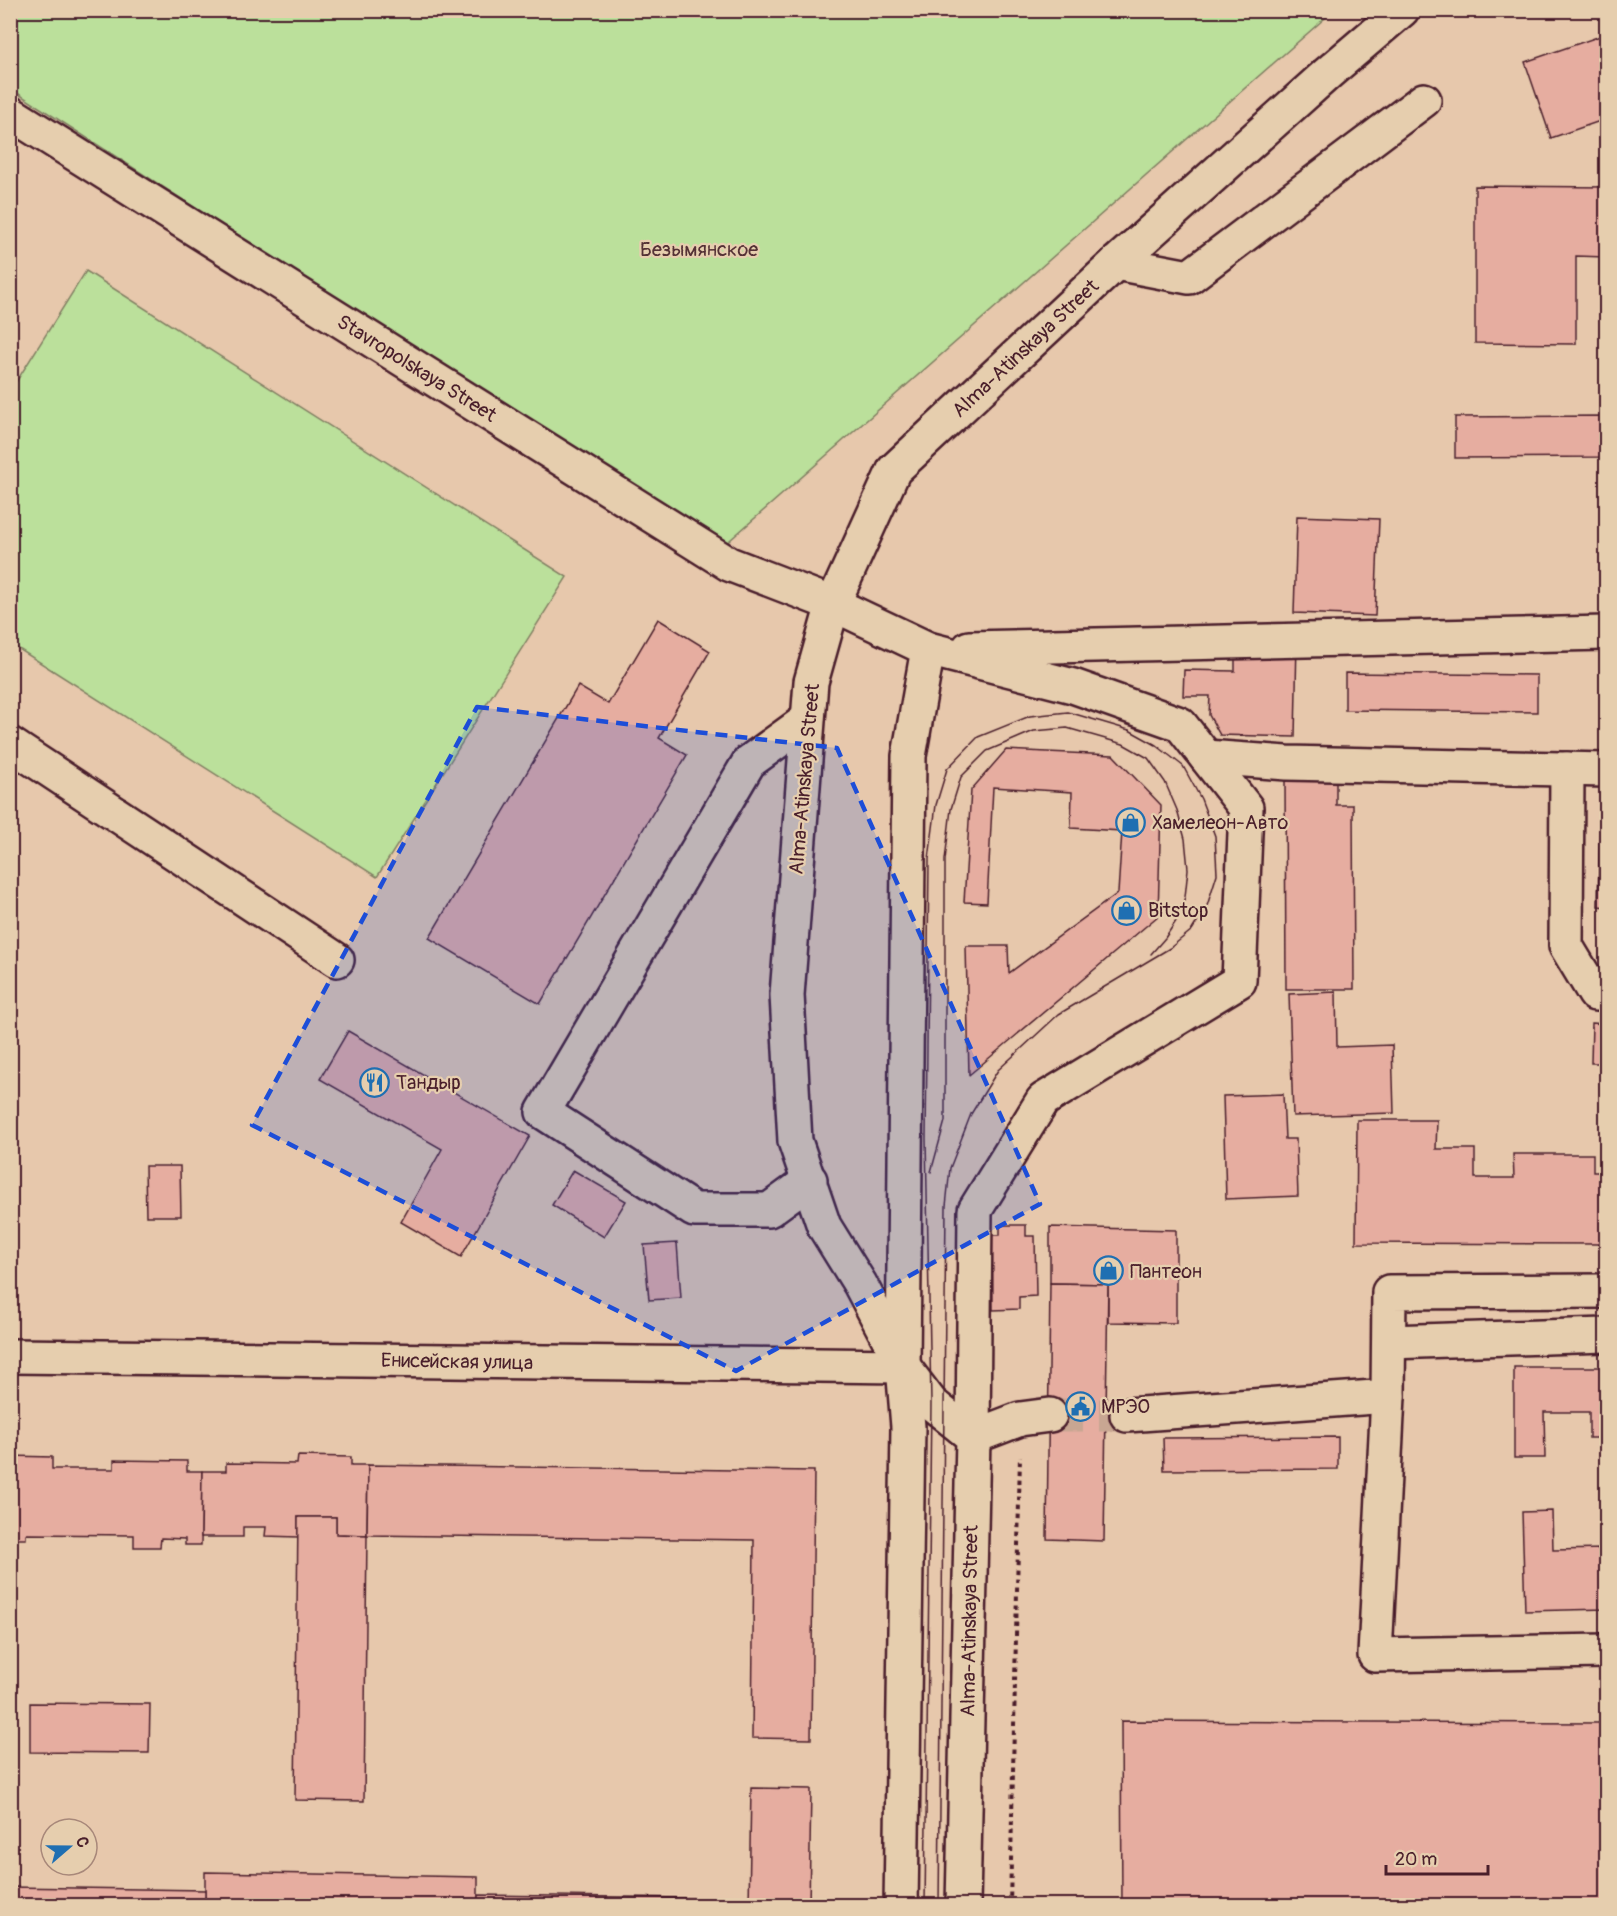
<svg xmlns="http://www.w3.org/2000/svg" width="1617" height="1916" viewBox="0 0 1617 1916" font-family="Pangolin,sans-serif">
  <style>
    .green { fill: #bbe09b; stroke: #828063; stroke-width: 1.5 }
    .building { fill: #e6ada0; stroke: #4a1f2b; stroke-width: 1.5 }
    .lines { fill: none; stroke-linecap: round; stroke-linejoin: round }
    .minor-tunnel { stroke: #c8a692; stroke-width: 33; stroke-dasharray: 33 16; stroke-linecap: butt }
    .minor-casing { stroke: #4a1f2b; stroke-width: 38 }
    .path { stroke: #4a1f2b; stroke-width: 4; stroke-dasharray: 4.5 4.5; stroke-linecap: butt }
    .minor { stroke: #e6ceae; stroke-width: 33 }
    .tram { stroke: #4a1f2b; stroke-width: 1.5 }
    .marked { fill: #1d4ed8; fill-opacity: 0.2; stroke: #1d4ed8; stroke-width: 4.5; stroke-dasharray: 12 8; stroke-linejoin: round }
    .labels { text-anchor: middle; stroke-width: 4.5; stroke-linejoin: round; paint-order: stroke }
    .park-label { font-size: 20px; fill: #553236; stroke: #e6ceae }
    .street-label { font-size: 20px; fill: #4a1f2b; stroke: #e6ceae }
    .poi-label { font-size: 20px; fill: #4a1f2b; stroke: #e6ceae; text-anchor: start }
  </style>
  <rect width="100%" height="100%" fill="#e7c8ac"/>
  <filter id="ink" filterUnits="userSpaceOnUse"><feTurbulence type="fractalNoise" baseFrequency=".0167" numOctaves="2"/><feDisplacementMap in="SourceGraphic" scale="12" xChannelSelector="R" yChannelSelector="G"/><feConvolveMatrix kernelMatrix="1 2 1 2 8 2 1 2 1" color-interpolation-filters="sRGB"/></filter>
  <g filter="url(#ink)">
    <!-- green -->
    <g class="green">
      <path d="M10,11H1333L722,547L11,89Z"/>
      <path d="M86,271L567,577L377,877L11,644V390Z"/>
    </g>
    <!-- building -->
    <g class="building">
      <path d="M1606,34V119L1551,138L1525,62Z"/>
      <path d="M1475,186L1606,187V257L1576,256V344L1475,343Z"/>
      <path d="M1606,416V457L1455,458V417Z"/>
      <path d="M1297,516L1379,519L1375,616L1294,613Z"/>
      <path d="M658,619L710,651L659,738L687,755L540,1004L429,938L578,686L608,704Z"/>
      <path d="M1235,640L1297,641L1295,737L1220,735L1209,715L1210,696H1183L1184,670L1235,671Z"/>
      <path d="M1345,673L1537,675V712L1345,710Z"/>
      <path d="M1006,750L1113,755L1161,805L1158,916L969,1075L966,946H1008L1009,973L1118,893L1122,831L1071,828L1072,792L993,787L987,903L964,902L971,790Z"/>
      <path d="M1336,777V805H1353L1354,989H1286L1285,778Z"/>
      <path d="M1600,821H1606V907L1598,906Z"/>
      <path d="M1336,992L1337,1047L1392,1045L1394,1113L1293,1116L1289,994Z"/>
      <path d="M1592,1023L1606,1024V1063H1591Z"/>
      <path d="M348,1031L530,1136L461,1257L401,1222L442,1149L320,1079Z"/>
      <path d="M1283,1094L1285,1139H1296L1298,1196L1226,1199L1223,1096Z"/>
      <path d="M1357,1120H1437L1436,1149H1475V1178H1514L1513,1154H1593V1172H1606V1244L1356,1243Z"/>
      <path d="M145,1166H180L181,1216H146Z"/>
      <path d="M573,1170L626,1201L604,1237L552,1205Z"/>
      <path d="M1000,1225H1026V1236H1035L1036,1296L1019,1297V1309L993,1310L992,1235H1000Z"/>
      <path d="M1050,1227L1176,1230V1323L1108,1322V1284L1050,1283Z"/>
      <path d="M677,1243L681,1298L649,1300L644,1245Z"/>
      <path d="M1050,1283L1108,1284L1104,1541L1047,1539Z"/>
      <path d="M1514,1367H1601V1438H1589V1412H1544L1545,1458H1514Z"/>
      <path d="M1604,1369H1606V1439H1602Z"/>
      <path d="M1338,1437V1469L1164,1470L1163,1438Z"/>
      <path d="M10,1456L52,1457V1469H114V1460L187,1461V1471H202L201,1545H185V1539L161,1538L160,1547H134V1535L26,1534V1539H10Z"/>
      <path d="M298,1456L351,1457V1465H368L367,1535L336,1534V1517H298V1537L265,1536L266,1527H243V1537H201L202,1471H226V1463L297,1464Z"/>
      <path d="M368,1465L814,1471L811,1739L752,1738L754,1540L367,1535Z"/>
      <path d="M1552,1511L1553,1550L1606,1549V1609L1525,1611L1522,1512Z"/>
      <path d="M298,1517H336V1534L367,1535L364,1801L295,1800Z"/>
      <path d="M30,1703L150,1704L149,1753L30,1752Z"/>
      <path d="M1121,1721L1606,1723V1906H1122Z"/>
      <path d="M751,1788L811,1789L809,1906H749Z"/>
      <path d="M205,1872L478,1877V1906H205Z"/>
      <path d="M10,1887L205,1890V1906H10Z"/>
      <path d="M478,1895L749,1899V1906H478Z"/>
    </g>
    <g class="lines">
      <!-- minor-tunnel -->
      <path class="minor-tunnel" d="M1050,1415H1127"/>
      <defs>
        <g id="minor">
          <path d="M10,113L729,564L833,604L928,649L909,756L903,1366L908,1427L901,1906"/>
          <path d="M1116,263L1189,277L1424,100"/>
          <path d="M969,648L1606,633"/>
          <path d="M928,649L1073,686L1180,724L1246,808L1239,981L1043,1100L975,1210L973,1437L1020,1419L1050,1415"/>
          <path d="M807,720L749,762L543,1112L694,1210H769L810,1180"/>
          <path d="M10,744L337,960"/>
          <path d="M1206,757L1287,763L1606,770"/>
          <path d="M1567,769L1566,946L1595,994H1606"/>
          <path d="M1389,1342L1606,1335"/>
          <path d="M10,1356L903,1366"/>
          <path d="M1388,1396L1375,1655L1606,1651"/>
          <path d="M1127,1415L1388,1396L1389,1292L1606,1291"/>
          <path d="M963,1906L973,1437L931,1403L903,1366L860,1284L824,1226L795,1141L787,995L811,682L833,604L894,470L1116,263L1328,73L1402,10"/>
        </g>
      </defs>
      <!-- minor casing -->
      <use href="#minor" class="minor-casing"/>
      <!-- path -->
      <path class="path" d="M1010,1906L1020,1456"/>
      <!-- minor -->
      <use href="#minor" class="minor"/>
      <!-- tram -->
      <g class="tram">
        <path d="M931,1172L945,1121V860L951,809L961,777L987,751L1034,731L1067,728L1123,744L1148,758L1165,782L1177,810L1185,839L1188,869L1185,897L1176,921L1165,938L1151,954"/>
        <path d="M925,1906L931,1403L926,1139L929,859L936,805L947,769L978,737L1030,716L1068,712L1129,730L1156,745L1183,766L1201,799L1215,836L1217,874L1207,906L1192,930L1170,948L1059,1014L998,1070L971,1114L950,1168L946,1206L939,1906"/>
      </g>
    </g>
  </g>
  <!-- marked area -->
  <path class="marked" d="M477,707L837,748L1040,1204L736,1371L252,1125Z"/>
  <!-- icons -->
  <defs>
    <symbol id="shop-ring" viewBox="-11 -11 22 22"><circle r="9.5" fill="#e6ceae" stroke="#1f6fb2" stroke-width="1.5"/><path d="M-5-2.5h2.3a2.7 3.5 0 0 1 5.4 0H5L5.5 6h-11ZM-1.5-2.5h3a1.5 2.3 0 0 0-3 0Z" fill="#1f6fb2"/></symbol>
    <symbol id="restaurant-ring" viewBox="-11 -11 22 22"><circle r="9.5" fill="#e6ceae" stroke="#1f6fb2" stroke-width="1.5"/><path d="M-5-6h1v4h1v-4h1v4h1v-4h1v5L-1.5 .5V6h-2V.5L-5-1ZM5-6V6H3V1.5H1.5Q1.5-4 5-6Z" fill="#1f6fb2"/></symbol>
    <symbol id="civic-ring" viewBox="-11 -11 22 22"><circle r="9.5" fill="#e6ceae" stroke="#1f6fb2" stroke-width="1.5"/><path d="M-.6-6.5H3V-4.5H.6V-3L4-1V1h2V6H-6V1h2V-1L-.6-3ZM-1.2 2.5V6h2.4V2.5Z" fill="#1f6fb2"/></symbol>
  </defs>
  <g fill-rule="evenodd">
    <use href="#shop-ring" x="1114" y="806" width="33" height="33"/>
    <use href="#shop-ring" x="1110" y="894" width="33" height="33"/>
    <use href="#restaurant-ring" x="358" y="1066" width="33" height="33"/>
    <use href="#shop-ring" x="1092" y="1254" width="33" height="33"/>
    <use href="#civic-ring" x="1064" y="1390" width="33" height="33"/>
  </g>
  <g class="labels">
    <!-- park labels -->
    <g class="park-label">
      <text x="699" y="256">Безымянское</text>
    </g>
    <!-- street labels -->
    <g class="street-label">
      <text transform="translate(1025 348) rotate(-43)" y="7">Alma-Atinskaya Street</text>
      <text transform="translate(417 368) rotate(32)" y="7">Stavropolskaya Street</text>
      <text transform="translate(804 779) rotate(-85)" y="7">Alma-Atinskaya Street</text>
      <text transform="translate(457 1361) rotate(1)" y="7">Енисейская улица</text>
      <text transform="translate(969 1621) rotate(-89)" y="7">Alma-Atinskaya Street</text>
    </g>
    <!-- poi labels -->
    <g class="poi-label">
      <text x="1152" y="829">Хамелеон-Авто</text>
      <text x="1148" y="917">Bitstop</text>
      <text x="396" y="1089">Тандыр</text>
      <text x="1130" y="1278">Пантеон</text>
      <text x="1101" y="1413">МРЭО</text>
    </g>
  </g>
  <!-- margin -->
  <rect width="1617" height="1916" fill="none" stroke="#e6ceae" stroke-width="36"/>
  <rect x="18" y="18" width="1581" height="1880" fill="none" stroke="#4a1f2b" stroke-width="2" filter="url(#ink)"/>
  <!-- north arrow -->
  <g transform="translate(69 1847) rotate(70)"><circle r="28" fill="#e6ceae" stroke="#a8887a" stroke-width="1.5"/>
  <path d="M0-4.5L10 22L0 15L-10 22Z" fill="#1f6fb2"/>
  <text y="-9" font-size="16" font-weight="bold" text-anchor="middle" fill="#4a1f2b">С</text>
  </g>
  <!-- scale -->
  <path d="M1386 1865v9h102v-9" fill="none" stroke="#4a1f2b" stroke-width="3"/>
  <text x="1395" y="1865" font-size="18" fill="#4a1f2b" stroke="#e6ceae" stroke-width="4.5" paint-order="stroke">20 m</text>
</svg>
